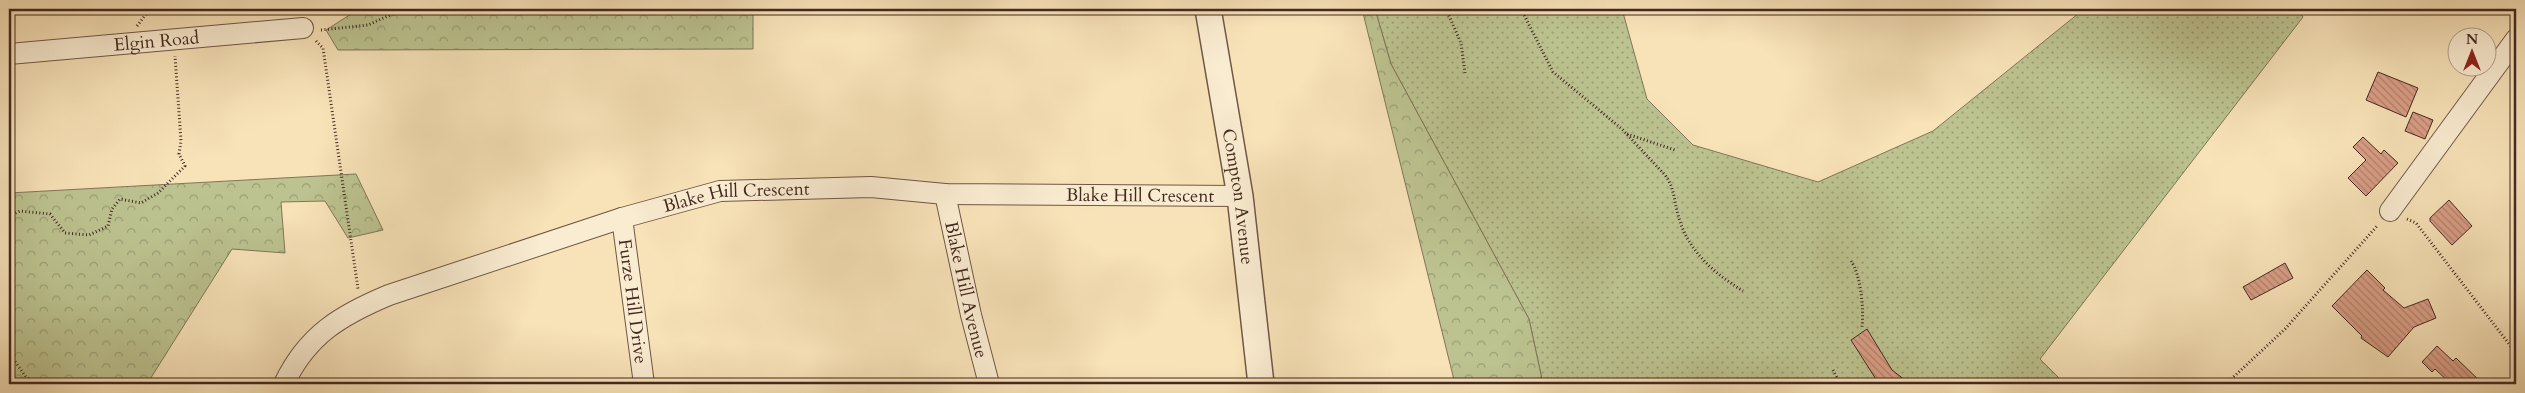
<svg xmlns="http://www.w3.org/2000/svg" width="2525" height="393" viewBox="0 0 2525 393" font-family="Cardo,serif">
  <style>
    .grass { fill: url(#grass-dots); stroke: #807658 }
    .forest { fill: url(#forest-crowns); stroke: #807658 }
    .building { fill: url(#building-back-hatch); stroke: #432920 }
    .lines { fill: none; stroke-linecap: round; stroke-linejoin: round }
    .minor-casing { stroke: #705746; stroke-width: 22 }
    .tertiary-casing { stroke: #705746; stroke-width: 28 }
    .path { stroke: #432920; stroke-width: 3; stroke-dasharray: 1 2.5; stroke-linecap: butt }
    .minor { stroke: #faecd1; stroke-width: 20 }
    .tertiary { stroke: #faecd1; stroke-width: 25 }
    .labels { text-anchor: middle; stroke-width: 5; stroke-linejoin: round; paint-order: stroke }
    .street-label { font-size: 18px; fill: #432920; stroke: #faecd1 }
  </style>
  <defs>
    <pattern id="grass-dots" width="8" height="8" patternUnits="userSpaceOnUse" patternTransform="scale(1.25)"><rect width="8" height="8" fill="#bcc390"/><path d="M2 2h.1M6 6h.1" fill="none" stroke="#9a9e75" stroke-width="1.8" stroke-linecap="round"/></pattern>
    <pattern id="forest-crowns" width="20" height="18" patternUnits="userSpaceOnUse" patternTransform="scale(1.25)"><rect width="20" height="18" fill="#bcc390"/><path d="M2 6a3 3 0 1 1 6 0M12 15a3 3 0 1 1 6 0" fill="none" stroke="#9a9e75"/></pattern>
    <pattern id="building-back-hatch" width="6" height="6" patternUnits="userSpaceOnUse" patternTransform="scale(1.25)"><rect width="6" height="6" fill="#da9e86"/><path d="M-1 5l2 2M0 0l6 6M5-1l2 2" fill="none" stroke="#b2816d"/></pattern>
  </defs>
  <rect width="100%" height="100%" fill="#f8e2b8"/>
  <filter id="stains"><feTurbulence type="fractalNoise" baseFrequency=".004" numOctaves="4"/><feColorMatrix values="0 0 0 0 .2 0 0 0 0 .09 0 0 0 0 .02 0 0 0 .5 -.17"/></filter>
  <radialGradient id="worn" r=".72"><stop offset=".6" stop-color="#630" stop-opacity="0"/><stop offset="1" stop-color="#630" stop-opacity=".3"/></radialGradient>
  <!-- grass -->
  <path class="grass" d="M1375,9H1622L1647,99L1693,145L1818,182L1933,131L2084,9H2298L2303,17L2040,359L2065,384H1543L1529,319L1391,64Z"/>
  <!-- forest -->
  <g class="forest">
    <path d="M359,9H753V49L338,50L326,30Z"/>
    <path d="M1362,9H1375L1391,64L1529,319L1543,384H1455Z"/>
    <path d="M356,174L383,230L348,238L325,201L281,202L285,253L232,249L147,384H9V193Z"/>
  </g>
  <!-- building -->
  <g class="building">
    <path d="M2378,72L2418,88L2406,117L2366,100Z"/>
    <path d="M2413,112L2433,120L2425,139L2405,131Z"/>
    <path d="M2363,137L2381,154L2384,150L2398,163L2366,196L2348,178L2366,160L2353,147Z"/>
    <path d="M2449,200L2472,226L2452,245L2430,221V218Z"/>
    <path d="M2285,263L2293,278L2251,300L2243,287Z"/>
    <path d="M2367,270L2385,288L2383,290L2404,308L2428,299L2436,318L2414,327L2388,357L2361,338L2362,336L2332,306Z"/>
    <path d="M1867,329L1892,370L1910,384H1879L1851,340Z"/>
    <path d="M2437,346L2453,361L2456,358L2483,384H2451L2435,369L2432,372L2422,362Z"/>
  </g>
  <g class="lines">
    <defs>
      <g id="minor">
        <path id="s1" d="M9,54L303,28"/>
        <path id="s2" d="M945,194L971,315L989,384"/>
        <path d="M2390,211L2516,39"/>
        <path id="s3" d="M622,218L644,384"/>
        <path id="s4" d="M284,384C307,335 341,315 389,295L622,218L720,191L871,187L945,194L1240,196"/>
      </g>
      <g id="tertiary">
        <path id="s5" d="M1208,9L1240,196L1261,384"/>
      </g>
    </defs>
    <!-- minor casing -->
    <use href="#minor" class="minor-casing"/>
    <!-- tertiary casing -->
    <use href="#tertiary" class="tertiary-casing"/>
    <!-- path -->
    <g class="path">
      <path d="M1446,9L1461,43L1465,73"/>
      <path d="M1521,9L1553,72L1622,129L1665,175C1675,188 1674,203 1679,218C1688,251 1715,274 1743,291"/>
      <path d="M137,26L150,9"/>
      <path d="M321,30L368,25L403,9"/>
      <path d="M316,41L323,48L358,289"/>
      <path d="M1627,134L1675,150"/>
      <path d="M9,216L20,211L50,214L65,233L89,235L108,226L112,209L120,199L141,203L158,193L185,166L179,154L181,141L175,56"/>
      <path d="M2407,219L2416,223L2516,353"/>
      <path d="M1851,261C1861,275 1864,310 1862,327"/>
      <path d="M9,353L26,377L39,384"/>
      <path d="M1833,370L1840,384"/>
      <path d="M2226,384L2285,329L2378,225"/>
    </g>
    <!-- minor -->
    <use href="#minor" class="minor"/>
    <!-- tertiary -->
    <use href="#tertiary" class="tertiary"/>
  </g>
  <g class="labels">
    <!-- street labels -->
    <g class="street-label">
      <text dy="6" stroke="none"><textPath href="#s1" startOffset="148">Elgin Road</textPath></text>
      <text dy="6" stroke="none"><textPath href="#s4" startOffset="909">Blake Hill Crescent</textPath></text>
      <text dy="6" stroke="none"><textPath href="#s5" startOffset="190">Compton Avenue</textPath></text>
      <text dy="6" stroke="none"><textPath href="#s4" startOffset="504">Blake Hill Crescent</textPath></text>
      <text dy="6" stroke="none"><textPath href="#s2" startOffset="98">Blake Hill Avenue</textPath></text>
      <text dy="6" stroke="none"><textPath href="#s3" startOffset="84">Furze Hill Drive</textPath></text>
    </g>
  </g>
  <!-- margin -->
  <rect width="2525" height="393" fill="none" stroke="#f8e2b8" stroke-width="30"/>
  <rect x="10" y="10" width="2505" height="373" fill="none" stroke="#432920" stroke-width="2.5"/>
  <rect x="15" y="15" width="2495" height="363" fill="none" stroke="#432920"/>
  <!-- north arrow -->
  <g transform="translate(2472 52)"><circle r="24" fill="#faecd1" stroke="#b19e8a"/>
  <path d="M0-4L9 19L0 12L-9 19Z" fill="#8f2418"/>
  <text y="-8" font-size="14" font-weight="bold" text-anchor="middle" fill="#432920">N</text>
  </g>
  <rect width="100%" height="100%" filter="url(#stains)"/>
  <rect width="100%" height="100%" fill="url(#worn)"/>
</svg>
